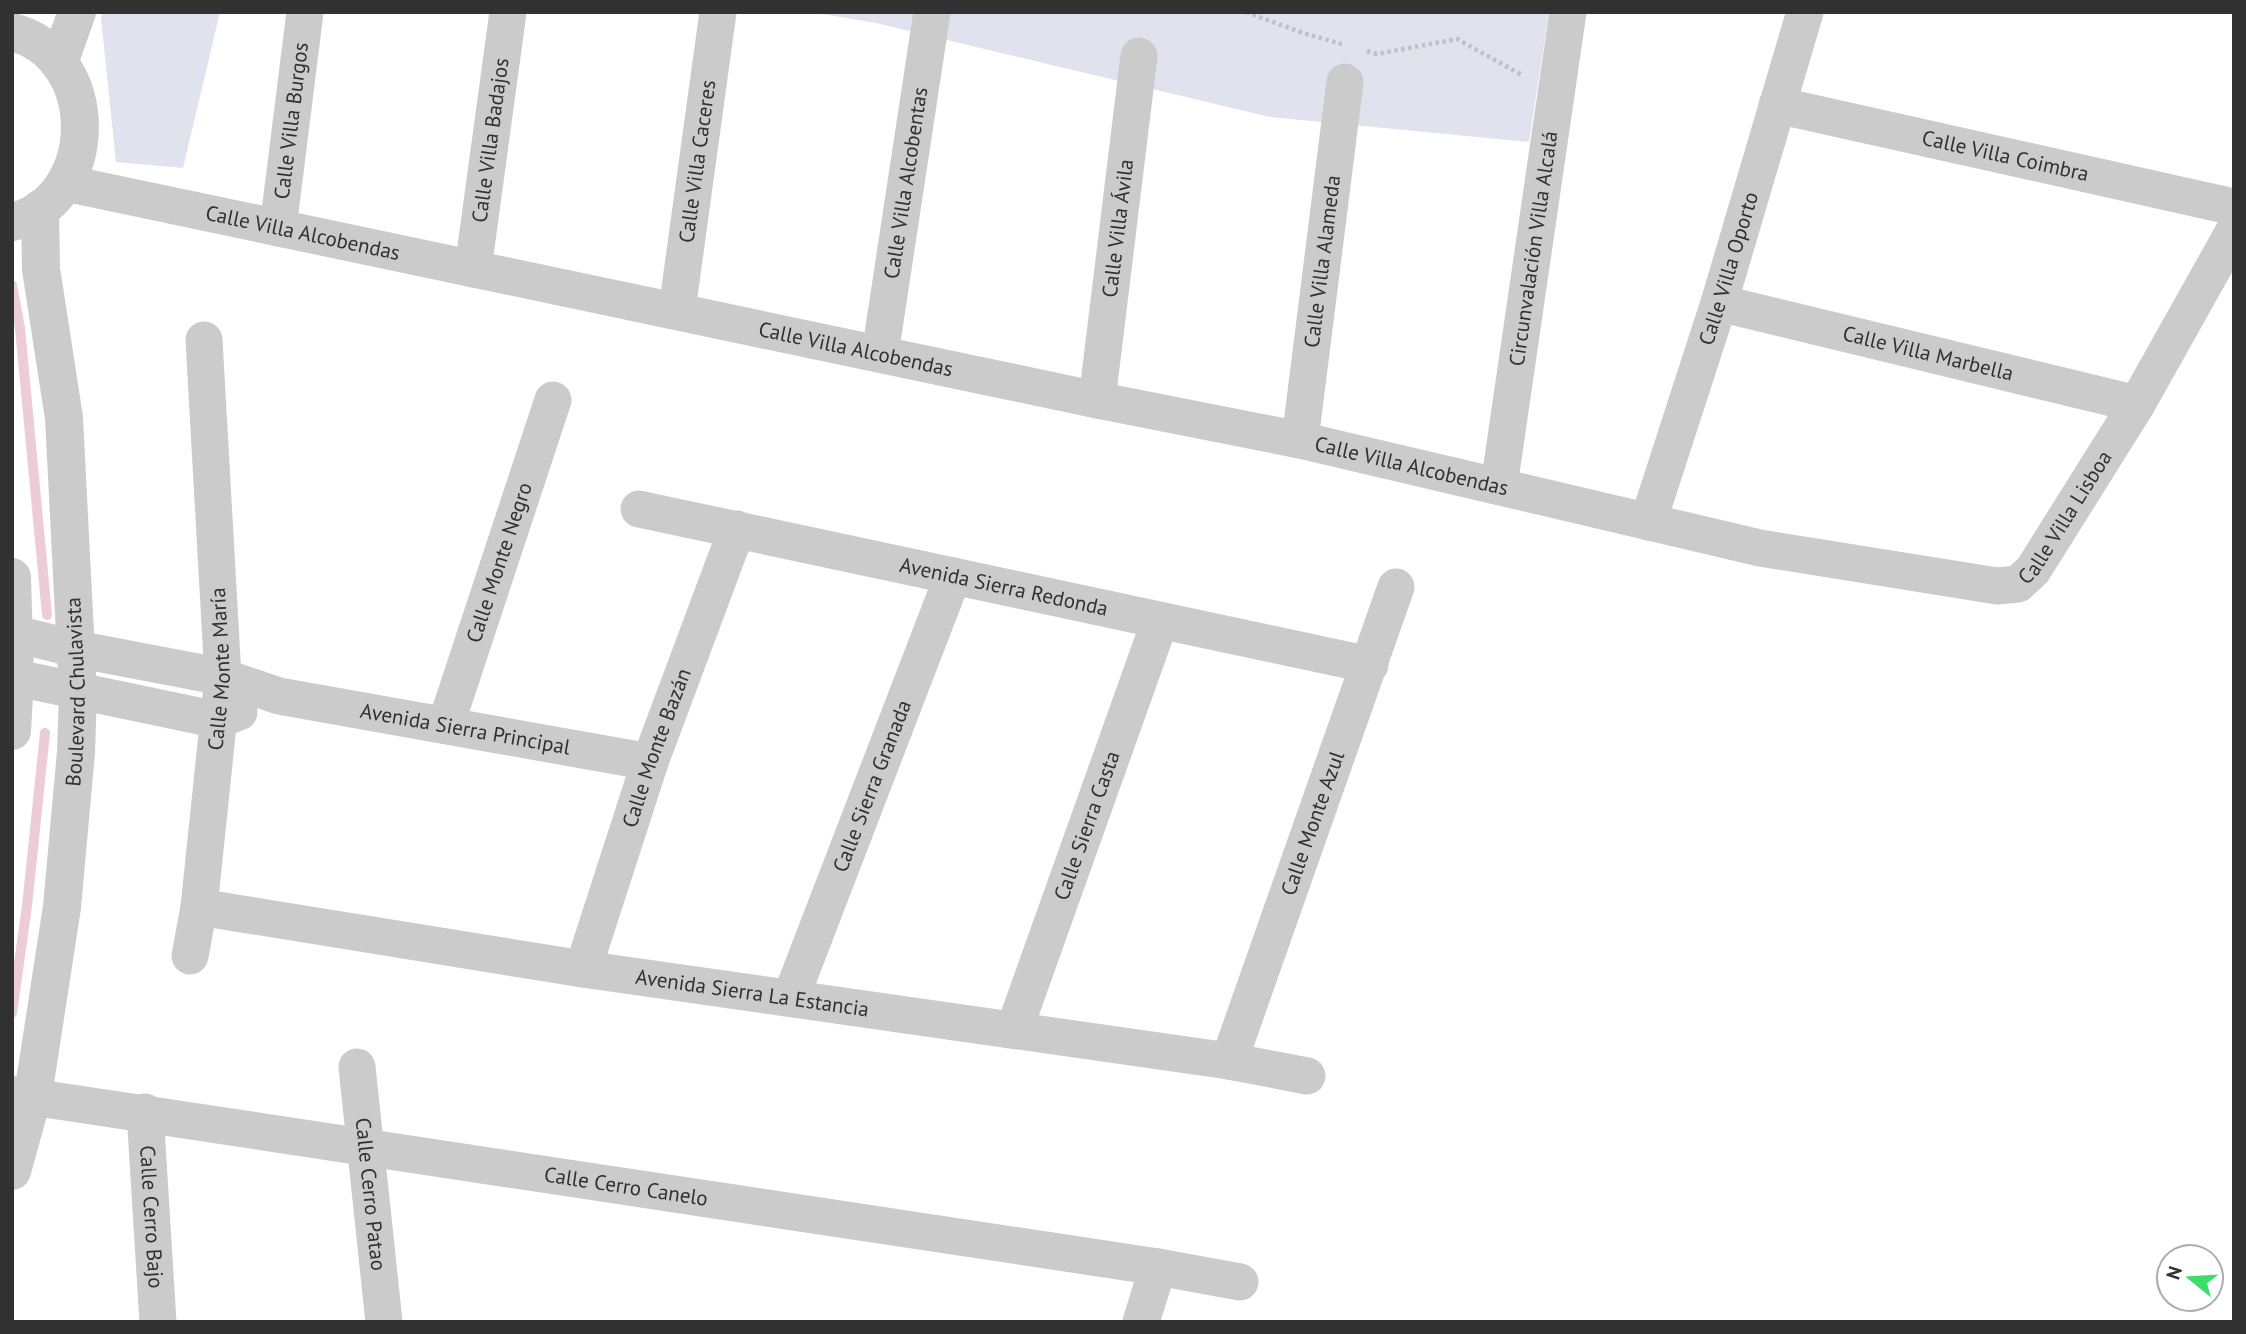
<svg xmlns="http://www.w3.org/2000/svg" width="2246" height="1334" viewBox="0 0 2246 1334" font-family="'PT Sans',sans-serif">
  <style>
    .green { fill: #e0e2ed }
    .lines { fill: none; stroke-linecap: round; stroke-linejoin: round }
    .stream { stroke: #eccdd5; stroke-width: 10 }
    .path { stroke: #c1c1c1; stroke-width: 4.5; stroke-dasharray: 3.5 3.5; stroke-linecap: butt }
    .minor { stroke: #cbcbcb; stroke-width: 37 }
    .tertiary { stroke: #cbcbcb; stroke-width: 38 }
    .labels { text-anchor: middle; stroke-width: 7; stroke-linejoin: round; paint-order: stroke }
    .street-label { font-size: 21px; fill: #313131; stroke: #fff }
  </style>
  <rect width="100%" height="100%" fill="#fff"/>
  <!-- green -->
  <g class="green">
    <path d="M103,12H220L183,168L116,162L101,18Z"/>
    <path d="M810,12H1549L1529,142L1270,117L876,23Z"/>
  </g>
  <g class="lines">
    <!-- stream -->
    <g class="stream">
      <path d="M12,285L20,328L47,615"/>
      <path d="M12,1013L27,906L45,733"/>
    </g>
    <!-- path -->
    <g class="path">
      <path d="M1246,12L1303,33L1342,44"/>
      <path d="M1367,51L1377,54L1457,39L1522,75"/>
    </g>
    <!-- minor -->
    <g class="minor">
      <path id="s1" d="M1777,105L2234,207"/>
      <path id="s2" d="M65,183L1097,400L1300,440L1760,548L1997,586L2018,584L2033,570L2137,404L2234,231"/>
      <path id="s3" d="M278,228L305,12"/>
      <path id="s4" d="M473,269L508,12"/>
      <path id="s5" d="M1719,303L2137,404"/>
      <path id="s6" d="M677,310L718,12"/>
      <path id="s7" d="M880,354L932,12"/>
      <path id="s8" d="M1097,400L1139,56"/>
      <path id="s9" d="M1300,440L1345,82"/>
      <path id="s10" d="M1499,486L1568,12"/>
      <path id="s11" d="M639,509L1370,665"/>
      <path id="s12" d="M1648,522L1719,303L1805,12"/>
      <path id="s13" d="M12,633L76,649L223,677L279,696L650,762"/>
      <path d="M12,677L218,720L239,712"/>
      <path id="s14" d="M446,724L553,400"/>
      <path id="s15" d="M199,907L583,969L1229,1061L1307,1076"/>
      <path id="s16" d="M190,956L199,907L223,677L204,340"/>
      <path id="s17" d="M583,969L650,762L737,529"/>
      <path id="s18" d="M791,997L953,576"/>
      <path id="s19" d="M1014,1030L1160,621"/>
      <path id="s20" d="M1229,1061L1396,587"/>
      <path id="s21" d="M357,1067L384,1322"/>
      <path id="s22" d="M12,1094L1158,1267L1240,1282"/>
      <path id="s23" d="M145,1112L158,1322"/>
      <path d="M1141,1322L1158,1267"/>
    </g>
    <!-- tertiary -->
    <g class="tertiary">
      <path d="M12,32C103,55 102,200 12,222"/>
      <path d="M59,63L77,12"/>
      <path d="M12,577L15,677L12,731"/>
      <path id="s24" d="M12,1171L33,1095L62,907L76,752L78,692L64,418L41,269L40,209"/>
    </g>
  </g>
  <g class="labels">
    <!-- street labels -->
    <g class="street-label">
      <text dy="7" stroke="none"><textPath href="#s3" startOffset="108">Calle Villa Burgos</textPath></text>
      <text dy="7" stroke="none"><textPath href="#s4" startOffset="130">Calle Villa Badajos</textPath></text>
      <text dy="7" stroke="none"><textPath href="#s1" startOffset="234">Calle Villa Coimbra</textPath></text>
      <text dy="7" stroke="none"><textPath href="#s6" startOffset="150">Calle Villa Caceres</textPath></text>
      <text dy="7" stroke="none"><textPath href="#s7" startOffset="173">Calle Villa Alcobentas</textPath></text>
      <text dy="7" stroke="none"><textPath href="#s8" startOffset="173">Calle Villa Ávila</textPath></text>
      <text dy="7" stroke="none"><textPath href="#s2" startOffset="243">Calle Villa Alcobendas</textPath></text>
      <text dy="7" stroke="none"><textPath href="#s10" startOffset="240">Circunvalación Villa Alcalá</textPath></text>
      <text dy="7" stroke="none"><textPath href="#s9" startOffset="180">Calle Villa Alameda</textPath></text>
      <text dy="7" stroke="none"><textPath href="#s12" startOffset="266">Calle Villa Oporto</textPath></text>
      <text dy="7" stroke="none"><textPath href="#s2" startOffset="808">Calle Villa Alcobendas</textPath></text>
      <text dy="7" stroke="none"><textPath href="#s5" startOffset="215">Calle Villa Marbella</textPath></text>
      <text dy="7" stroke="none"><textPath href="#s2" startOffset="1376">Calle Villa Alcobendas</textPath></text>
      <text dy="7" stroke="none"><textPath href="#s2" startOffset="2077">Calle Villa Lisboa</textPath></text>
      <text dy="7" stroke="none"><textPath href="#s14" startOffset="170">Calle Monte Negro</textPath></text>
      <text dy="7" stroke="none"><textPath href="#s11" startOffset="373">Avenida Sierra Redonda</textPath></text>
      <text dy="7" stroke="none"><textPath href="#s16" startOffset="289">Calle Monte María</textPath></text>
      <text dy="7" stroke="none"><textPath href="#s24" startOffset="485">Boulevard Chulavista</textPath></text>
      <text dy="7" stroke="none"><textPath href="#s13" startOffset="464">Avenida Sierra Principal</textPath></text>
      <text dy="7" stroke="none"><textPath href="#s17" startOffset="233">Calle Monte Bazán</textPath></text>
      <text dy="7" stroke="none"><textPath href="#s18" startOffset="226">Calle Sierra Granada</textPath></text>
      <text dy="7" stroke="none"><textPath href="#s20" startOffset="252">Calle Monte Azul</textPath></text>
      <text dy="7" stroke="none"><textPath href="#s19" startOffset="217">Calle Sierra Casta</textPath></text>
      <text dy="7" stroke="none"><textPath href="#s15" startOffset="560">Avenida Sierra La Estancia</textPath></text>
      <text dy="7" stroke="none"><textPath href="#s22" startOffset="621">Calle Cerro Canelo</textPath></text>
      <text dy="7" stroke="none"><textPath href="#s21" startOffset="128">Calle Cerro Patao</textPath></text>
      <text dy="7" stroke="none"><textPath href="#s23" startOffset="105">Calle Cerro Bajo</textPath></text>
    </g>
  </g>
  <!-- border -->
  <rect width="2246" height="1334" fill="none" stroke="#313131" stroke-width="28"/>
  <!-- north arrow -->
  <g transform="translate(2190 1278) rotate(288)"><circle r="33" fill="#ffffff" stroke="#adadad" stroke-width="2"/>
  <path d="M0-5L12 26L0 18L-12 26Z" fill="#3cde6b"/>
  <text y="-10" font-size="19" font-weight="bold" text-anchor="middle" fill="#313131">N</text>
  </g>
</svg>
